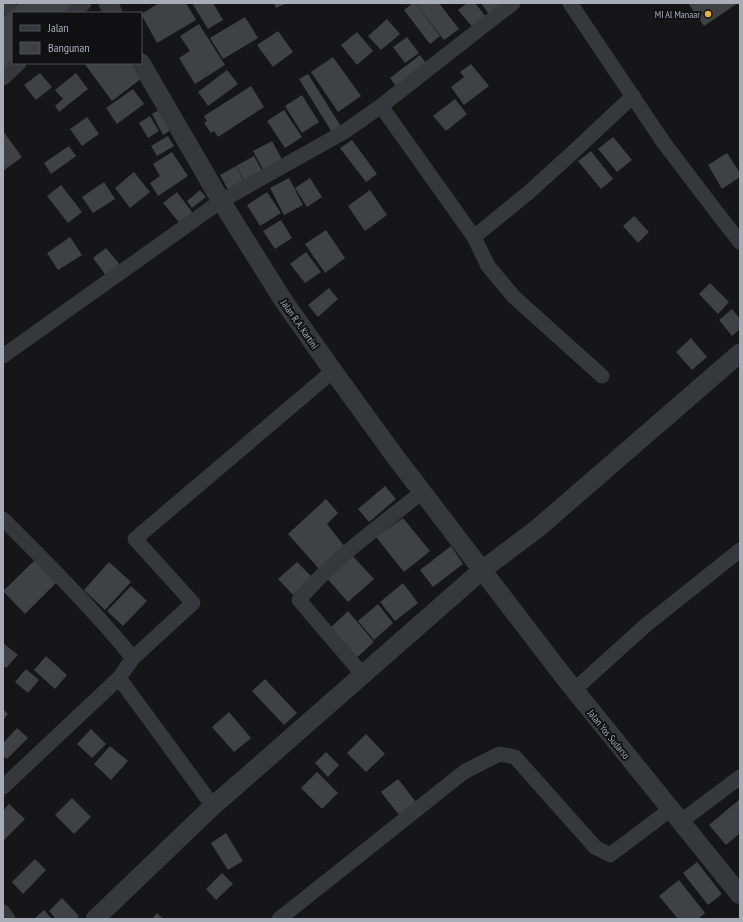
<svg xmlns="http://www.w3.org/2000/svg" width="743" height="922" viewBox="0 0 743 922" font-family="'PT Sans Narrow',sans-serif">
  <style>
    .building { fill: #404144 }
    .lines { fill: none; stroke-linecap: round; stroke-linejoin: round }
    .minor { stroke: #37383c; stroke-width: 15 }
    .tertiary { stroke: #37383c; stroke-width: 19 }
    .poi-dot { fill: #e4b142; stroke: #111113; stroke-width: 1.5 }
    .labels { text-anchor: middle; stroke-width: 4; stroke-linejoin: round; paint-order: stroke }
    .poi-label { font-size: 10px; fill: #a9adb7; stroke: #111113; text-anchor: end }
    .street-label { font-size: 10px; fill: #a9adb7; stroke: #111113 }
  </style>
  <rect width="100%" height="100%" fill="#161618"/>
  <!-- building -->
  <g class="building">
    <path d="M19,3H81L70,13H13V61L3,70V17Z"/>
    <path d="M159,3H186L196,20L157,43L141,14Z"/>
    <path d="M192,3H213L223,20L208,29Z"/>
    <path d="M274,3H287L276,8Z"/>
    <path d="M413,3H415L440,36L430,44L404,10Z"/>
    <path d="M415,3H439L459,29L444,40Z"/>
    <path d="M467,3H475L487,18L474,29L458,10Z"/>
    <path d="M481,3H511L491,17Z"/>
    <path d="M688,3H738L704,26Z"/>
    <path d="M245,17L258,38L223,59L210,38Z"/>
    <path d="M387,19L400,34L381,50L368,36Z"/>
    <path d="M199,24L225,65L195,84L179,58L190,51L180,36Z"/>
    <path d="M278,31L293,52L273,67L257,45Z"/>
    <path d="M357,32L373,51L357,65L341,45Z"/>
    <path d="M407,37L419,53L405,63L393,47Z"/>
    <path d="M420,55L429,67L399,90L390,78Z"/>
    <path d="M333,57L361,96L338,112L311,72Z"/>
    <path d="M84,63H139L146,75L112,101Z"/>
    <path d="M471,64L489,86L464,105L451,87L464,77L460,72Z"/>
    <path d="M227,70L238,84L208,106L198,92Z"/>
    <path d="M40,73L52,87L36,100L24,85Z"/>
    <path d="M76,73L88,89L59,112L55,106L63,99L55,90Z"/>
    <path d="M308,74L342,128L333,134L299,79Z"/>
    <path d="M251,86L264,107L218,137L214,131L211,133L204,123L207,121L204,116Z"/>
    <path d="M133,89L144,104L117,124L106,108Z"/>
    <path d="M302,95L319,122L302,133L285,106Z"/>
    <path d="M455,99L467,114L446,131L433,116Z"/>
    <path d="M164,107L176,127L163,135L152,114Z"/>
    <path d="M284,110L302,137L285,148L267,121Z"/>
    <path d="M150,116L159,131L148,138L139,123Z"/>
    <path d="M87,117L99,134L82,146L70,129Z"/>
    <path d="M3,131L22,157L3,171Z"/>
    <path d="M168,136L174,146L157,156L151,146Z"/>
    <path d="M613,137L632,160L617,172L598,149Z"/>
    <path d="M352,140L377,174L366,182L340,148Z"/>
    <path d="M272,141L285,165L266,175L253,151Z"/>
    <path d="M69,146L76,156L51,174L44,163Z"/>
    <path d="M591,151L613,179L601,189L578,161Z"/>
    <path d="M172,152L188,176L158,196L150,183L160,176L153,164Z"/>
    <path d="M727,153L740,173V177L722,189L708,165Z"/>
    <path d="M254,156L265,176L247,186L236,166Z"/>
    <path d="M236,166L246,186L231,195L220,175Z"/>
    <path d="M134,172L150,192L130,208L115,188Z"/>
    <path d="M289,178L303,205L284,215L270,188Z"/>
    <path d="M310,178L322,197L307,207L295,188Z"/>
    <path d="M104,182L115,199L93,213L82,197Z"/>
    <path d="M61,185L82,212L68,223L47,196Z"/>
    <path d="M200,190L206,197L192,208L187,201Z"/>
    <path d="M370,190L387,215L365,231L348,206Z"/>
    <path d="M177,192L195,216L182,226L163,203Z"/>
    <path d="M267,192L281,213L260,226L247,205Z"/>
    <path d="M634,216L649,232L638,243L623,226Z"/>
    <path d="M281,220L292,238L275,249L263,231Z"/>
    <path d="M326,230L345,258L325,273L305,244Z"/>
    <path d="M70,237L82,255L58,270L47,253Z"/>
    <path d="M106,248L121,266L107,277L93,258Z"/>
    <path d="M306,252L321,272L305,283L290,264Z"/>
    <path d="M710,283L729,302L718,314L699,294Z"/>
    <path d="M329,288L338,299L318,317L308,305Z"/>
    <path d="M732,309L740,319V329L732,336L719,320Z"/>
    <path d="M691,338L707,357L692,370L676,352Z"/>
    <path d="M385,486L396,499L369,522L358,509Z"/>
    <path d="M326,499L338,513L327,524L345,547L320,570L288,534Z"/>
    <path d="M403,518L430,551L404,572L376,537Z"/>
    <path d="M451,546L463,564L433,587L420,570Z"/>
    <path d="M350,553L374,579L348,602L324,575Z"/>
    <path d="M35,560L57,582L25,614L3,591Z"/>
    <path d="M109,562L131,582L105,610L84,590Z"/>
    <path d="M297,562L312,577L293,595L278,579Z"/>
    <path d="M403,583L418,603L395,621L380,602Z"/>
    <path d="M131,586L147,601L123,626L107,611Z"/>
    <path d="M378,604L393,623L374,640L358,621Z"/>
    <path d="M348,611L374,642L353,661L328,630Z"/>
    <path d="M3,643L18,655L6,668L3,666Z"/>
    <path d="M46,656L67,675L55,689L34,670Z"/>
    <path d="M26,669L39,680L28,693L15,682Z"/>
    <path d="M265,679L297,713L284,725L252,691Z"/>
    <path d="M3,709L8,714L3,720Z"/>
    <path d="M229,712L251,738L234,752L212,727Z"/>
    <path d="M17,728L28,738L7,759L3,756V743Z"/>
    <path d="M91,729L106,744L92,758L77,744Z"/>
    <path d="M366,734L385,754L366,772L347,753Z"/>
    <path d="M110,746L128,761L111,780L94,764Z"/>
    <path d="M326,752L339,765L328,777L315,763Z"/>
    <path d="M317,772L338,793L322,809L301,788Z"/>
    <path d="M398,779L416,802L399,815L381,792Z"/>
    <path d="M72,798L91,817L74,834L55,815Z"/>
    <path d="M740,799V833L726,845L709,825Z"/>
    <path d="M9,804L25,819L3,841V811Z"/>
    <path d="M226,833L243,861L228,870L211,843Z"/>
    <path d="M35,859L46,870L23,894L12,882Z"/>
    <path d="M697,862L722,894L708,905L683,873Z"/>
    <path d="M222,873L233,884L216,900L206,889Z"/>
    <path d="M679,880L705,913L698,919H678L659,896Z"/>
    <path d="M62,898L79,916L76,919H56L49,911Z"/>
    <path d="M44,910L52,919H34Z"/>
    <path d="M157,913L163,919H152Z"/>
  </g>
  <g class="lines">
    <!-- minor -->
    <g class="minor">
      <path d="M570,3L664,143L718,214L740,242"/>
      <path d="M3,8L9,3"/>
      <path d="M74,13L84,3"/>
      <path d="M3,78L19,63"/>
      <path d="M381,106L474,237L488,266L514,297L602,376"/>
      <path d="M474,237L528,193L570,155L633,96"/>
      <path d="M3,356L221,201L344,132L381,106L513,3"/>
      <path d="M3,519C48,564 93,609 133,658L119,678L3,787"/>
      <path d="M133,658L193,603L135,539L333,371"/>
      <path d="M363,675L299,600C334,558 380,526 422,492"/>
      <path d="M119,678L213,806"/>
      <path d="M574,690L646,625L740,550"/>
      <path d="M680,822L740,777"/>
      <path d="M3,912L8,919"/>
      <path d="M279,919L464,772L499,754L515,757L595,847L610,855L671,809"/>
    </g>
    <!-- tertiary -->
    <g class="tertiary">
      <path d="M108,3L113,13"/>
      <path d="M141,63L221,201L283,300L333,371L397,459L564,677L740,895"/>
      <path d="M95,919L213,806L481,571L538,528L740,353"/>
    </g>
  </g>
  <!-- markers -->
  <circle class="poi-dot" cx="708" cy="14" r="4"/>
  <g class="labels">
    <!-- poi labels -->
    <g class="poi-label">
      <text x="700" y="18">MI Al Manaar</text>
    </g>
    <!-- street labels -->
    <g class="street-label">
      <text transform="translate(300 324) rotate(55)" y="4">Jalan R.A. Kartini</text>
      <text transform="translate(609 734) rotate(51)" y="4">Jalan Yos Sudarso</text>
    </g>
  </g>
  <!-- border -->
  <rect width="743" height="922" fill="none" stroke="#a9adb7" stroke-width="8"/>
  <!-- legend -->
  <rect x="12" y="12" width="130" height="52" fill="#111113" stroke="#4e4f55"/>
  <rect x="20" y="25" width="20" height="6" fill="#37383c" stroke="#4e4f55"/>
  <text x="48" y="32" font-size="12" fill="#a9adb7">Jalan</text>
  <rect x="20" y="42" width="20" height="12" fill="#404144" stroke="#4e4f55"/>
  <text x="48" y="52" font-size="12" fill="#a9adb7">Bangunan</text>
</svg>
